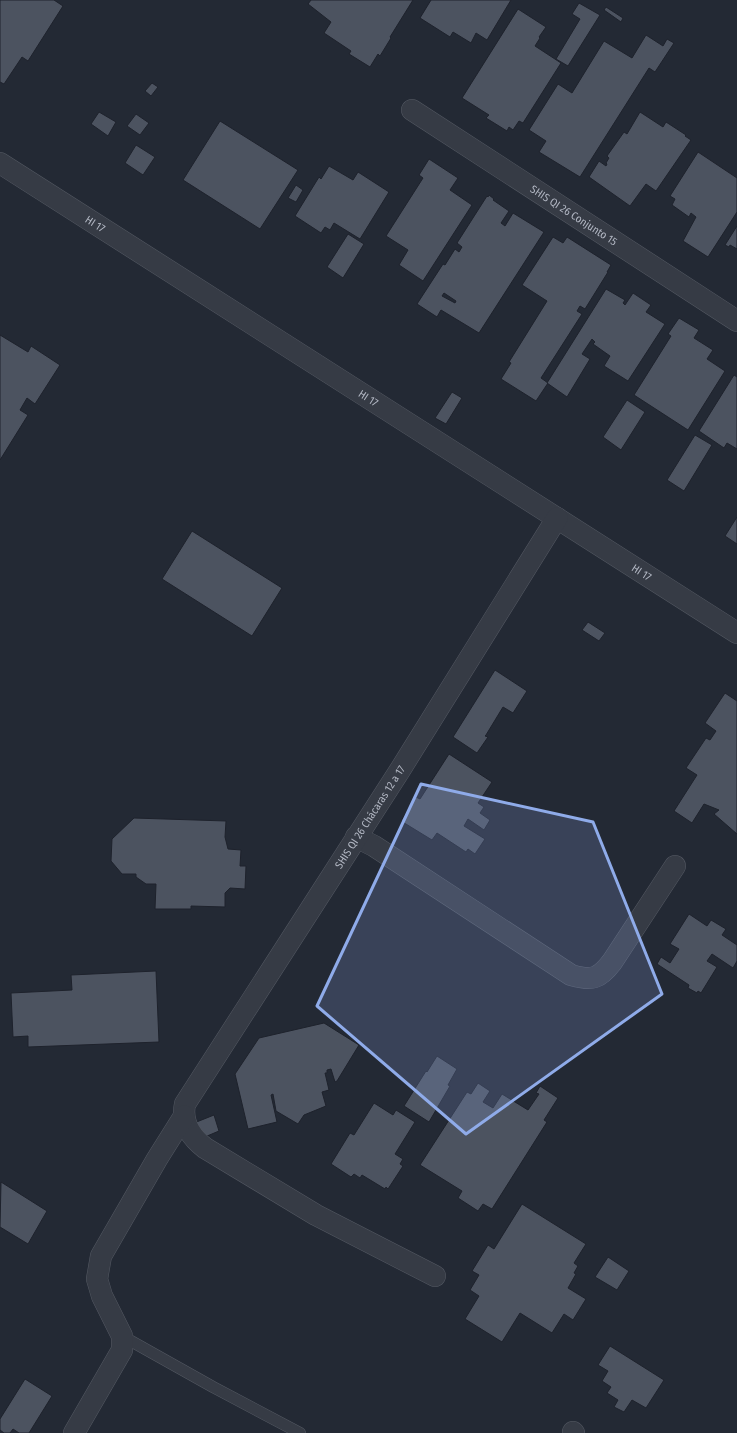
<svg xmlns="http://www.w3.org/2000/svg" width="737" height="1433" viewBox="0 0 737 1433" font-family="'Fira Sans Condensed',sans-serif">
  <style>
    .building { fill: #4c5360; stroke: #1e222c; fill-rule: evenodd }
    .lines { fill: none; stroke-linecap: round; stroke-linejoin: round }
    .lane-casing { stroke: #545963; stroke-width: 12 }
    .street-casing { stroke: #545963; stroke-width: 22 }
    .lane { stroke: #363b45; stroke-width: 11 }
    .street { stroke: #363b45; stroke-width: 21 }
    .marked { fill: #8fabe9; fill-opacity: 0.2; stroke: #8fabe9; stroke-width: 3; stroke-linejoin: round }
    .labels { text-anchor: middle; stroke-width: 3; stroke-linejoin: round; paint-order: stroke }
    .street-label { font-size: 11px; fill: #b1b6c2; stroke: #1c202a }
  </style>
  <rect width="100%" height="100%" fill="#232934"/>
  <!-- building -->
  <g class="building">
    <path d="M0,0H54L63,6L28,61L22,57L4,84L0,82Z"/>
    <path d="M311,0H413L390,37L391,38L380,56L378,54L370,67L349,54L351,51L324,33L331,22L308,4Z"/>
    <path d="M431,0H511L487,40L476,33L471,43L453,32L450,37L420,18Z"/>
    <path d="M579,3L600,15L568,66L556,59L580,19L572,14Z"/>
    <path d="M606,7L623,18L621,22L604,10Z"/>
    <path d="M518,9L546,27L539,37L540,38L535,46L561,63L523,123L519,121L513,130L509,127L507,131L486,118L489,115L462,98Z"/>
    <path d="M646,35L663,46L667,39L674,43L655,72L649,68L580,177L539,152L546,141L529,130L558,84L572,93L604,41L632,58Z"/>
    <path d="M152,83L158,87L151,96L145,91Z"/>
    <path d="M99,112L116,122L108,136L91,124Z"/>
    <path d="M640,112L663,127L666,122L686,135L685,136L691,140L656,191L646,184L630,206L589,177L599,161L606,166L607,164L606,163L609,158L607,156L624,132L627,134Z"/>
    <path d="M136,114L149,123L140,135L127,126Z"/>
    <path d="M220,121L298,170L260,229L183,180Z"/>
    <path d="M136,145L155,157L143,175L125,163Z"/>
    <path d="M698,152L737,178V212L708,257L683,241L696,217L691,213L689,217L672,205L675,199L670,196Z"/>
    <path d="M429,159L458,178L450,190L472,205L423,281L399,265L408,250L386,236L423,178L419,175Z"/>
    <path d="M329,166L353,180L358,172L389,192L360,239L334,223L330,230L325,227L321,233L295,216L319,177L321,179Z"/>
    <path d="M296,185L303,190L296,202L288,198Z"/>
    <path d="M489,195L494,199L493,200L509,211L501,223L505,226L513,213L544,232L479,333L441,310L437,317L417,304L443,264L445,265L455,249L459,252L462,247L457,243L487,196L488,197ZM444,293L456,301L455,303L442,296Z"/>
    <path d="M737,226V249L730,245L729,247L725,245Z"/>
    <path d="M348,234L364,244L343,278L327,267Z"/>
    <path d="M553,237L563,243L567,237L611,265L607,272H608L585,309L580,306L577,311L582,314L541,378L548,383L536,401L501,379L511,363L509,362L547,301L522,285Z"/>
    <path d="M606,289L625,300L623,303L625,305L633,293L651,305L646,312L665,324L628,381L604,366L610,356L593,344L595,342L592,339L582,354L590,359L567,397L547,383Z"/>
    <path d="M679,318L699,330L694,338L713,350L707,359L725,371L688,430L634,395L671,336L668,334Z"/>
    <path d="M0,335L28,352L31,346L60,365L35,404L27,398L20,410L28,415L0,460Z"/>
    <path d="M734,375L737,377V449L727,443L724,448L699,431Z"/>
    <path d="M452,392L462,398L446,424L435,418Z"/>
    <path d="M627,400L645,412L621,450L603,437Z"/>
    <path d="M695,435L712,445L684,491L667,480Z"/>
    <path d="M737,517V544L725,536Z"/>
    <path d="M192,531L282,588L252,636L162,579Z"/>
    <path d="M588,622L605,633L599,641L582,630Z"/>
    <path d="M495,670L527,691L513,713L503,707L486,735L485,736L488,737L477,753L453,737Z"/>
    <path d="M725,693L737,701V834L714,814L719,810L704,804L692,823L674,811L697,775L686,768L706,738L710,740L716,731L705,723Z"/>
    <path d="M449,754L492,782L478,803L484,807L480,813L490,820L484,830L468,819L464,826L485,839L475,854L468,849L466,852L437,833L432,840L401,821L416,797L420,799Z"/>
    <path d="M134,818L226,821L225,837L228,849L241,850L240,866H246L245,889L230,888L225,893V907L191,906V909H155L156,884H146L136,877V874H122L111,861L112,839Z"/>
    <path d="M689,914L707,926L711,920L726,929L722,935L737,945V961L733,968L712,954L707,961L717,967L701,993L698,991L697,993L688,988L689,985L657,964L661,957L670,963L679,949L670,944Z"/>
    <path d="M156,971L159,1042L28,1047V1036L13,1037L11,993L72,990L71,975Z"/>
    <path d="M324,1023L359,1045L337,1081L335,1082L331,1069L327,1070V1073H325L329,1090L322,1092L326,1106L304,1115L298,1124L276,1111L273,1094L271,1095L277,1122L248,1129L235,1074L259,1038Z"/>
    <path d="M437,1056L457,1069L448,1085L450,1086L429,1122L404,1106L426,1071L427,1072Z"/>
    <path d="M478,1083L490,1091L483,1102L493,1108L502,1094L528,1110L539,1094L536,1093L540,1086L558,1098L544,1120L547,1122L492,1209L483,1204L478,1211L458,1198L462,1191L420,1165L467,1092L471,1094Z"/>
    <path d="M374,1103L393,1115L396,1110L415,1122L395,1154L403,1159L400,1164L403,1166L388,1189L386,1187L385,1189L362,1175L360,1178L354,1174L351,1177L331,1164L350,1133L354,1135Z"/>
    <path d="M214,1115L219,1131L200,1139L194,1123Z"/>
    <path d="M1,1182L47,1211L28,1244L0,1227Z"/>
    <path d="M522,1204L586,1244L574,1263L578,1266L574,1273L576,1274L568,1288L586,1299L573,1320L564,1314L552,1333L520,1313L502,1342L465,1319L479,1296L470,1290L479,1275L472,1271L488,1245L494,1249Z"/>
    <path d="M608,1257L629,1271L617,1290L595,1277Z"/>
    <path d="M610,1346L664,1380L646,1408L632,1400L624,1412L614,1407L618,1400L607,1393L611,1387L602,1381L608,1371L598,1365Z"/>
    <path d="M25,1379L52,1396L29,1433H19L13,1429L10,1433H4L0,1430V1419Z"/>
  </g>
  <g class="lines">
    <defs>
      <path id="lane" d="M122,1336L213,1387L300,1433"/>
      <g id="street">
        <path id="s1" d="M412,110L737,321"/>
        <path id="s2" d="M0,163L737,633"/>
        <path d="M356,837L374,846L571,975C592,981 599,979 612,962L675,866"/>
        <path id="s3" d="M435,1276L316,1215L205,1148C191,1137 181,1123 185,1104L400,770L557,518"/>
        <path d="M573,1432L574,1433"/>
        <path d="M74,1433L122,1350V1336L102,1296L97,1279L101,1256L157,1159L184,1116"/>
      </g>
    </defs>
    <!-- lane casing -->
    <use href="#lane" class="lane-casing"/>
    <!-- street casing -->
    <use href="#street" class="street-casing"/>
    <!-- lane -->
    <use href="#lane" class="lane"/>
    <!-- street -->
    <use href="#street" class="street"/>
  </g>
  <!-- marked area -->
  <path class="marked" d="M421,784L593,822L662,994L466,1134L317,1006Z"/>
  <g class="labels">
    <!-- street labels -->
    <g class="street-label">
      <text dy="4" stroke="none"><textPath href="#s1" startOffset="193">SHIS QI 26 Conjunto 15</textPath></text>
      <text dy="4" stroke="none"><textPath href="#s2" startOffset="113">HI 17</textPath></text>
      <text dy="4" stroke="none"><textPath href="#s2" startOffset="437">HI 17</textPath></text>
      <text dy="4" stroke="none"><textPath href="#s2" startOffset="761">HI 17</textPath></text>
      <text dy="4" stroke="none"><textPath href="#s3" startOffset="656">SHIS QI 26 Chácaras 12 a 17</textPath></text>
    </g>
  </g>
</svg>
